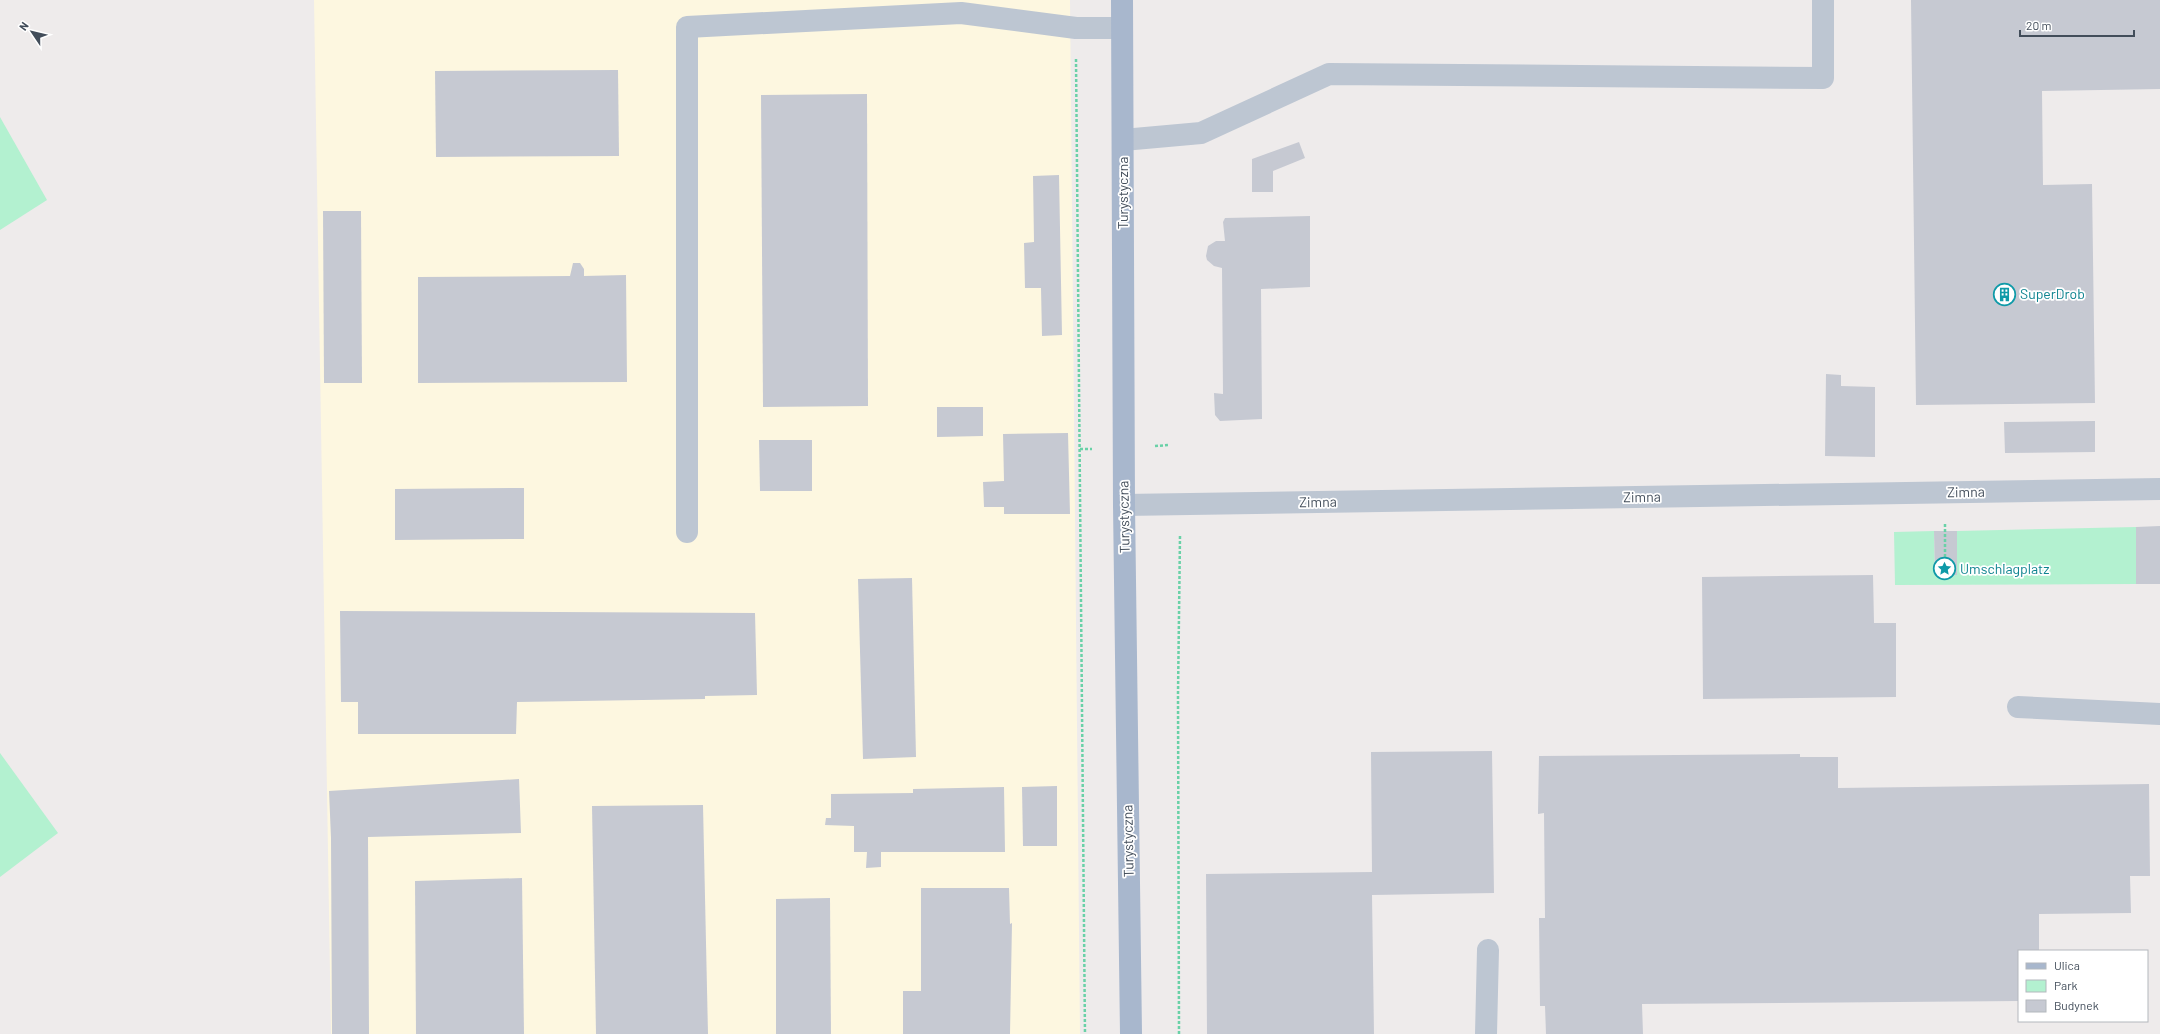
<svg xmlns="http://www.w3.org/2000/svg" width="2160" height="1034" viewBox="0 0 2160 1034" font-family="Barlow,sans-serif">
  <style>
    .commercial { fill: #fdf7e0 }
    .green { fill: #b3f1d0 }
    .building { fill: #c6c9d2 }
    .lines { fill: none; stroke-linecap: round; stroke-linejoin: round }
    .path { stroke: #69d1a7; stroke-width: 2.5; stroke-dasharray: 3 2; stroke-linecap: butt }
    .minor { stroke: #bdc6d2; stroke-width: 22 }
    .major { stroke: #a8b7cd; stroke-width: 22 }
    .labels { text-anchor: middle; stroke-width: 3.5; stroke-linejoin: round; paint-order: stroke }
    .street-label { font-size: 14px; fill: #424d5a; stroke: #fff }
    .culture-label { font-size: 14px; fill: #0d838f; stroke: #fff; text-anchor: start }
  </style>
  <rect width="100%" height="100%" fill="#eeebeb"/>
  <!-- commercial -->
  <path class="commercial" d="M314,0H1070L1080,1034H331Z"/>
  <!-- green -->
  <g class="green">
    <path d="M0,117L47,200L0,230Z"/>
    <path d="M2136,527V584L1895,585L1894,532L1934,531L1935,576L1957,575V531Z"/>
    <path d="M0,753L58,833L0,877Z"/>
  </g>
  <!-- building -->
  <g class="building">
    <path d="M1911,0H2160V89L2042,91L2043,185L2092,184L2095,403L1916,405Z"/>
    <path d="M618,70L619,156L436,157L435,71Z"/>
    <path d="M867,94L868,406L763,407L761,95Z"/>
    <path d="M1299,142L1305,158L1273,171V192H1252V159Z"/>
    <path d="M1059,175L1062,335L1042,336L1041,288H1025L1024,243L1034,242L1033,176Z"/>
    <path d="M323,211H361L362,383H324Z"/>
    <path d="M1310,216V287L1261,289L1262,419L1220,421L1215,415L1214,393L1223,394L1222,268L1214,266L1207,260L1206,256L1208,246L1216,241H1225L1223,222L1225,218Z"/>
    <path d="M573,263H580L584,269V276L626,275L627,382L418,383V277L570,276Z"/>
    <path d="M1826,374L1841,375V386L1875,387V457L1825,456Z"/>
    <path d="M937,407H983V436L937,437Z"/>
    <path d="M2095,421V452L2005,453L2004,422Z"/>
    <path d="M1068,433L1070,514H1004V507H984L983,482L1004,481L1003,434Z"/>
    <path d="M759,440H812V491H760Z"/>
    <path d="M524,488V539L395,540V489Z"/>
    <path d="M2160,526V584H2136V527Z"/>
    <path d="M1934,531H1957V575L1935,576Z"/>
    <path d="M1873,575L1874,623H1896V697L1703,699L1702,577Z"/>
    <path d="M912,578L916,757L863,759L858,579Z"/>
    <path d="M340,611L755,613L757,695L705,696V699L517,702L516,734H358V702H341Z"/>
    <path d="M1492,751L1494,893L1372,895L1374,1034H1207L1206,874L1372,872L1371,752Z"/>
    <path d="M1800,754V757H1838V788L2149,784L2150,876H2130L2131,913L2039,914V951H2019V1001L1642,1004L1643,1034H1546L1545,1006H1540L1539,918H1545L1544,813L1538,814L1539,756Z"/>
    <path d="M519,779L521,833L368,837L369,1034H332L331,838L329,791Z"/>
    <path d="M1057,786V846H1023L1022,787Z"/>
    <path d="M1004,787L1005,852H881V867L866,868L867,852H854V826L825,825L826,818H831V794L913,793V789Z"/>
    <path d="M703,805L708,1034H596L592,806Z"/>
    <path d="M522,878L524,1034H416L415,881Z"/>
    <path d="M921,888H1009L1010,924L1012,923L1010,1034H903V991H921Z"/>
    <path d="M830,898L831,1034H776V899Z"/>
  </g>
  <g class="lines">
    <!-- path -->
    <g class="path">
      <path d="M1076,59L1085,1034"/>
      <path d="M1155,446L1169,445"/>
      <path d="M1080,449H1092"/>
      <path d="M1945,524V563"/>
      <path d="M1179,1034L1178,694L1180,536"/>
    </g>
    <!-- minor -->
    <g class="minor">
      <path d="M1123,140L1201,133L1329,74L1823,78V0"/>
      <path d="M1124,505L2160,489"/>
      <path d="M687,532V27L961,13L1076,28H1122"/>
      <path d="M2018,707L2160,714"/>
      <path d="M1486,1034L1488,950"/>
    </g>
    <!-- major -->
    <path class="major" d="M1122,0L1124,505L1131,1034"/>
  </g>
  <!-- icons -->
  <defs>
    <symbol id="building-ring" viewBox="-11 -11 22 22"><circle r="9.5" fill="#fff" stroke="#0f9aa8" stroke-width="1.5"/><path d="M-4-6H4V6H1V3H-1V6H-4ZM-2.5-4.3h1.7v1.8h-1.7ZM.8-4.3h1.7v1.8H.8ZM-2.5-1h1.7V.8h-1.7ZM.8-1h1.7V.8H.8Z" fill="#0f9aa8"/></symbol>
    <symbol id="sight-ring" viewBox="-11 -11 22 22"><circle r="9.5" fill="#fff" stroke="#0f9aa8" stroke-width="1.5"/><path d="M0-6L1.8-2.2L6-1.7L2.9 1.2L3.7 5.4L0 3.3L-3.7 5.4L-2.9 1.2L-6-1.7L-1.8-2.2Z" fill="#0f9aa8"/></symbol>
  </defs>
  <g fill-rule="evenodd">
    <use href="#building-ring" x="1992" y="282" width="25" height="25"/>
    <use href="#sight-ring" x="1932" y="556" width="25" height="25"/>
  </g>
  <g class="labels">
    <!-- street labels -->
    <g class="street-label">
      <text transform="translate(1123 193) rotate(-90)" y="5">Turystyczna</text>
      <text transform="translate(1966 492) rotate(-1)" y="5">Zimna</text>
      <text transform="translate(1642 497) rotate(-1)" y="5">Zimna</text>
      <text transform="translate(1318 502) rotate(-1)" y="5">Zimna</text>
      <text transform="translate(1124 517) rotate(-91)" y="5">Turystyczna</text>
      <text transform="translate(1128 841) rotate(-91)" y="5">Turystyczna</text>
    </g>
    <!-- culture labels -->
    <g class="culture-label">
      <text x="2020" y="299">SuperDrob</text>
      <text x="1960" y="574">Umschlagplatz</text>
    </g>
  </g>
  <!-- legend -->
  <rect x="2018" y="950" width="130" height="72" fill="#ffffff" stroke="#b3b8bd"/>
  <rect x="2026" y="963" width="20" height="6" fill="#a8b7cd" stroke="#b3b8bd"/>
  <text x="2054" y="970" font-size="12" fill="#424d5a">Ulica</text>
  <rect x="2026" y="980" width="20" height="12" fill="#b3f1d0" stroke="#b3b8bd"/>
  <text x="2054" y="990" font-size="12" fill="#424d5a">Park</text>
  <rect x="2026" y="1000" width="20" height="12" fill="#c6c9d2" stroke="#b3b8bd"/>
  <text x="2054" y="1010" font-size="12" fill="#424d5a">Budynek</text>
  <!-- north arrow -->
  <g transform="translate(32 32) rotate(305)" stroke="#ffffff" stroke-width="3" paint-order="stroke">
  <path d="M0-3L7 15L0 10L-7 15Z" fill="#424d5a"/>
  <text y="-6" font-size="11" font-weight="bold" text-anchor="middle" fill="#424d5a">N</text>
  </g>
  <!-- scale -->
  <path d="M2020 30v6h114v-6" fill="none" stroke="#424d5a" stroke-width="2"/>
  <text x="2026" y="30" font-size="12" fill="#424d5a" stroke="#ffffff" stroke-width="3" paint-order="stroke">20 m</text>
</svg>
